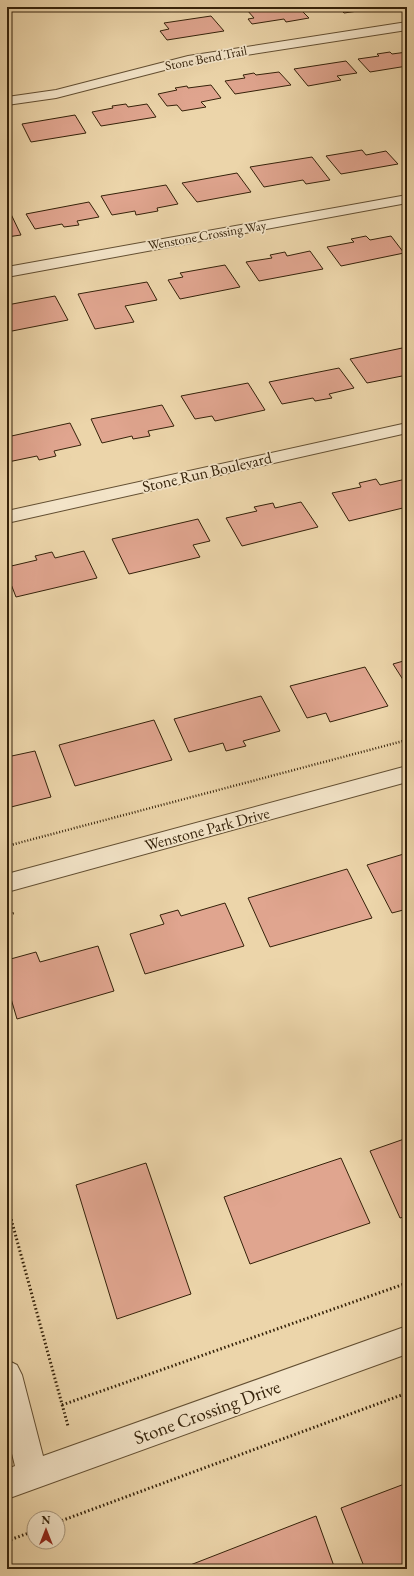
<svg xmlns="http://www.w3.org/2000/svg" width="414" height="1576" viewBox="0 0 414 1576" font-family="'EB Garamond',serif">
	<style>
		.building { fill: #e0a58f; stroke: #35220a }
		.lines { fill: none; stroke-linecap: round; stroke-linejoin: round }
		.minor-casing { stroke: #634f32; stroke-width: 2 }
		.path-far1 { stroke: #35220a; stroke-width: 2.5; stroke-dasharray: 1 2; stroke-linecap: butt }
		.path { stroke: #35220a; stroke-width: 3; stroke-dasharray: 1.5 2.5; stroke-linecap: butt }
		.minor { fill: #f3e4c8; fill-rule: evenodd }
		.labels { text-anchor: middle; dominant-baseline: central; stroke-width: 3.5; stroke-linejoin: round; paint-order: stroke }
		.far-street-label { font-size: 13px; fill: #35220a; stroke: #f3e4c8 }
		.street-label { font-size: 16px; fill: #35220a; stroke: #f3e4c8 }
		.near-street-label { font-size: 19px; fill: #35220a; stroke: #f3e4c8 }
	</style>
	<rect width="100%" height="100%" fill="#ecd5aa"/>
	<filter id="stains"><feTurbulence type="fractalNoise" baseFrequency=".005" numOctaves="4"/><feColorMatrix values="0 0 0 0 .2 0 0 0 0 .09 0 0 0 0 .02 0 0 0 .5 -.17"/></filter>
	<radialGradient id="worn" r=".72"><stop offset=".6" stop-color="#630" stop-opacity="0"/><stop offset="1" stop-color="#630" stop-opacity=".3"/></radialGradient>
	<path class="building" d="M 267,7 L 298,7 L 309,18 L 286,22 L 284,19 L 252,24 L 248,19 L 254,18 L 247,10 Z
		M 338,7 L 386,7 L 344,13 Z
		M 211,16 L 224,31 L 167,40 L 160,31 L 169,29 L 164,23 Z
		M 390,52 L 392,54 L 407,52 L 407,66 L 370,72 L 358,59 L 379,56 L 377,54 Z
		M 346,61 L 357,73 L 337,76 L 341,80 L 308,86 L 294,69 Z
		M 279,72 L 291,85 L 235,94 L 225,81 L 245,78 L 243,75 L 254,73 L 256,75 Z
		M 211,85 L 221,98 L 201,102 L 206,107 L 182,111 L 177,105 L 167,106 L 158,94 L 177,90 L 175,88 L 187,86 L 188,88 Z
		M 126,104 L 128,107 L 147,104 L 156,117 L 101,126 L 92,112 L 113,108 L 112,106 Z
		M 75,115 L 86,133 L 31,142 L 22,124 Z
		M 362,150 L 366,155 L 386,151 L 398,164 L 341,174 L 326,156 Z
		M 312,157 L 330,180 L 306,184 L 303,180 L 264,187 L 250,167 Z
		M 237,173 L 251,192 L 197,202 L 182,183 Z
		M 166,185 L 178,204 L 157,208 L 158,211 L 136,215 L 135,211 L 112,215 L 101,196 Z
		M 89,202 L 99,217 L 77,221 L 79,225 L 64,227 L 62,224 L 35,229 L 26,214 Z
		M 7,210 L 9,210 L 21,235 L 7,237 Z
		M 366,236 L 370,240 L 391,236 L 404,253 L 341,266 L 327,247 L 354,242 L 351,239 Z
		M 310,251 L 323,269 L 259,281 L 246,262 L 272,258 L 270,255 L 285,252 L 287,256 Z
		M 225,265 L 240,287 L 180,299 L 168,280 L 183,277 L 180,273 Z
		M 147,282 L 157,300 L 125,306 L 134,322 L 95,329 L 78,294 Z
		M 55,296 L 68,320 L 7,332 L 7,305 Z
		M 407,347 L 407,375 L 367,383 L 350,359 Z
		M 339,368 L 354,388 L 329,394 L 332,398 L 315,401 L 313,398 L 282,404 L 269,382 Z
		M 248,383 L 265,410 L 215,421 L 212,416 L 195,419 L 181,396 Z
		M 162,405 L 174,426 L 148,431 L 150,436 L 133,439 L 132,436 L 102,443 L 91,419 Z
		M 70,423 L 81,445 L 54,451 L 56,456 L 39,460 L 37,456 L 8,462 L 7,459 L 7,437 Z
		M 376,479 L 380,485 L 406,479 L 407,481 L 407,507 L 349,521 L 332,493 L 361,487 L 359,483 Z
		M 301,502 L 318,527 L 242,546 L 226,518 L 257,511 L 254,507 L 273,503 L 275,508 Z
		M 198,519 L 210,541 L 193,545 L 200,557 L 129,574 L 112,539 Z
		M 84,551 L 97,578 L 16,597 L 7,574 L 7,567 L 37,560 L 35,556 L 52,552 L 55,558 Z
		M 407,660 L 407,686 L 393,664 Z
		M 365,667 L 388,706 L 330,722 L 326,713 L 307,718 L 290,686 Z
		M 261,696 L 280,731 L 243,741 L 246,746 L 226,751 L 223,743 L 189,752 L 174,719 Z
		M 154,720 L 172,760 L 75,786 L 59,745 Z
		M 35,751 L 51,797 L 7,808 L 7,757 Z
		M 407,853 L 407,909 L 392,913 L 367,865 Z
		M 347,869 L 372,918 L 270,947 L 248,898 Z
		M 225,903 L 244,946 L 145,974 L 130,934 L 164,924 L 160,915 L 178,910 L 181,916 Z
		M 98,946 L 114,991 L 17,1019 L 7,985 L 7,960 L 36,952 L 40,962 Z
		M 407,1138 L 407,1216 L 400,1218 L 370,1151 Z
		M 341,1158 L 370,1223 L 250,1264 L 224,1197 Z
		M 146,1163 L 191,1294 L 117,1319 L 76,1185 Z
		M 407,1483 L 407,1569 L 365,1569 L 341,1508 Z
		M 316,1516 L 335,1569 L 180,1569 Z"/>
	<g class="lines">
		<g class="minor-casing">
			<path id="minor" d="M 407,22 L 407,30 L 188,64 L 56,98 L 7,105 L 7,97 L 56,90 L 188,56 Z
				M 407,195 L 407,203 L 7,277 L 7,267 Z
				M 407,423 L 407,433 L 7,523 L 7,511 Z
				M 407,766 L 407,782 L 7,892 L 7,874 Z
				M 407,1326 L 407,1354 L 7,1499 L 7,1469 L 15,1466 L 7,1433 L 7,1360 L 17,1365 L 22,1375 L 43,1456 Z"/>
		</g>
		<path class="path-far1" d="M 7,846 L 407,740
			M 7,915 L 14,913"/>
		<path class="path" d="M 7,1204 L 68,1426
			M 62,1405 L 407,1283
			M 58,1522 L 407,1393
			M 7,1541 L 34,1531"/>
		<use href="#minor" class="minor"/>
	</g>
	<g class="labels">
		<g class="far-street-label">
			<text transform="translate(206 58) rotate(-11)">Stone Bend Trail</text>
			<text transform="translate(207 235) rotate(-10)">Wenstone Crossing Way</text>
		</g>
		<g class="street-label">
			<text transform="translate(207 472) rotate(-13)">Stone Run Boulevard</text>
			<text transform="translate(207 829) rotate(-15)">Wenstone Park Drive</text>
		</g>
		<g class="near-street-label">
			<text transform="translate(207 1412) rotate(-20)">Stone Crossing Drive</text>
		</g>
	</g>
	<rect width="414" height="1576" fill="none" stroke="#ecd5aa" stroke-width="24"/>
	<rect x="8" y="8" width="398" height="1560" fill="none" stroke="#35220a" stroke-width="2"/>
	<rect x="12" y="12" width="390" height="1552" fill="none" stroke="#35220a"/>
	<g transform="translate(46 1530)"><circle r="19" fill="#f3e4c8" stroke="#a7967c"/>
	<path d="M0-3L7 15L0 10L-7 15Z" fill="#8f2418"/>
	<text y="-6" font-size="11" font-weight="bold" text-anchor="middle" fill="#35220a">N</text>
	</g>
	<rect width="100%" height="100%" filter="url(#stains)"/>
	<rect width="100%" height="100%" fill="url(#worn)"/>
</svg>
